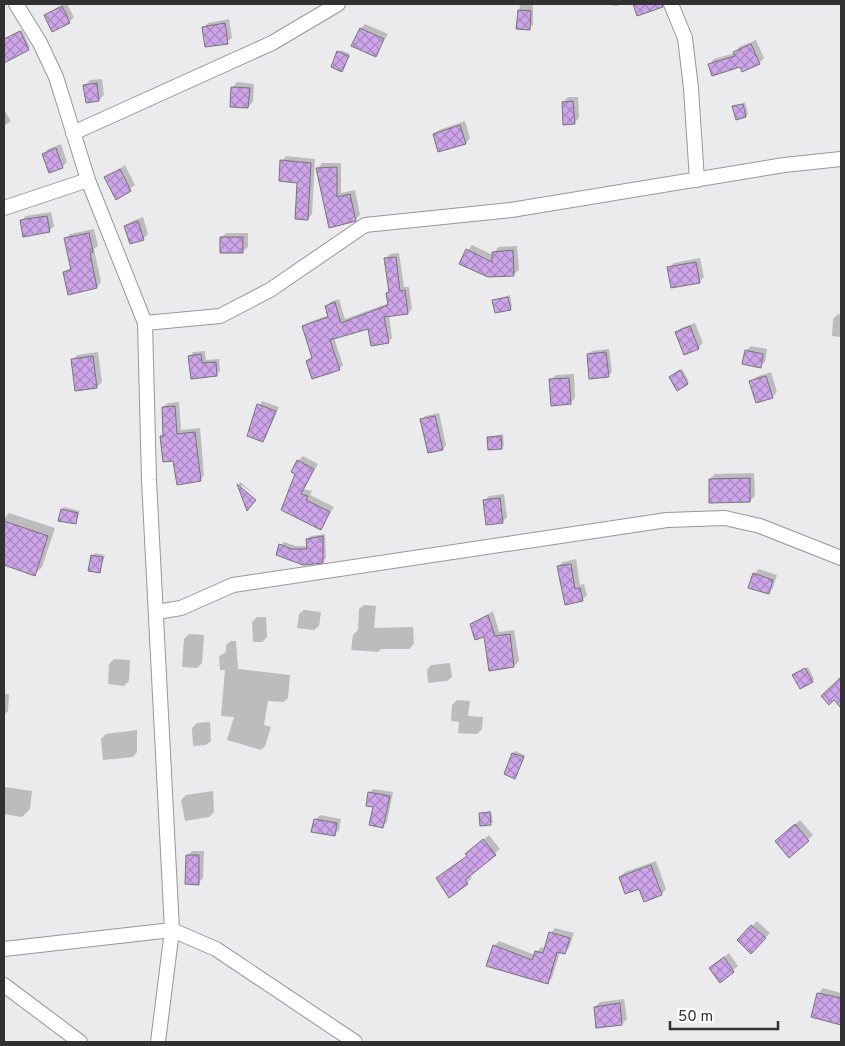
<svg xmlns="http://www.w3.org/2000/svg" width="845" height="1046" viewBox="0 0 845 1046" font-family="Overpass,sans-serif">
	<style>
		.shadow { fill: #0003 }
		.building { fill: url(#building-cross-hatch); stroke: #757576 }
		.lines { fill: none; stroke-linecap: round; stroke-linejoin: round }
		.minor-casing { stroke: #979799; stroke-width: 16 }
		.minor { stroke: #fff; stroke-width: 14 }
	</style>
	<defs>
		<pattern id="building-cross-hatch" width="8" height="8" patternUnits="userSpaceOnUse" patternTransform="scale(1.25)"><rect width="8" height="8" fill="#cea5ea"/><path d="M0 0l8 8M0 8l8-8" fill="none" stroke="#a887be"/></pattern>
	</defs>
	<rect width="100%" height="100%" fill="#ebebed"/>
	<path class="shadow" d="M 64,4 L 67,4 L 74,17 L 69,22 L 45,15 Z
		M 520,4 L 533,4 L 533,25 L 529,28 L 518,27 Z
		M 600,4 L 619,4 L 617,6 Z
		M 229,19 L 232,38 L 227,42 L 203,28 L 208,23 Z
		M 365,24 L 388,34 L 375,56 L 361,29 Z
		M 22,30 L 30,47 L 7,60 L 4,54 L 4,39 Z
		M 756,40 L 764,58 L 759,63 L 741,66 L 710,64 L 714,59 L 735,53 L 739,47 Z
		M 341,50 L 350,54 L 342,70 L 339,52 Z
		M 102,79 L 104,95 L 99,100 L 85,85 L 90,80 Z
		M 237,82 L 254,84 L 253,102 L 248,107 L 231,106 L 233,87 Z
		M 568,97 L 578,97 L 579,118 L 574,123 L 563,102 Z
		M 745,102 L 748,114 L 746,116 L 734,107 Z
		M 4,110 L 11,121 L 4,126 Z
		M 465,121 L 470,138 L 466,143 L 439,151 L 434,134 L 439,130 Z
		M 61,144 L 67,162 L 62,167 L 44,154 L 48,149 Z
		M 286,156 L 315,159 L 312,214 L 308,219 L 299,182 L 282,161 Z
		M 322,163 L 341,163 L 341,193 L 355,190 L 360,215 L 355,220 L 330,227 L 318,168 Z
		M 125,165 L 135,185 L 116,198 L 106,178 Z
		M 51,212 L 54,226 L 49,231 L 21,221 L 26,216 Z
		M 143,217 L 148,234 L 143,239 L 125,226 L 130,222 Z
		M 94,229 L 98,246 L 94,249 L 101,282 L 97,287 L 64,272 L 71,267 L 65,239 L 70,234 Z
		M 226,233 L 248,233 L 248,247 L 243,251 L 221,238 Z
		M 472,245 L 493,255 L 498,247 L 517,246 L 519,270 L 514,274 L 468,250 Z
		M 399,253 L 404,287 L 409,287 L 412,309 L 408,313 L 389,315 L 392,338 L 388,342 L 369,327 L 334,338 L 343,365 L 339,369 L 307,361 L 313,356 L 303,327 L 307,323 L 329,315 L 326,306 L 330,302 L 339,299 L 345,319 L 389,303 L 388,293 L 390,291 L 386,258 L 390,254 Z
		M 700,258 L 704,277 L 699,282 L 669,268 L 674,263 Z
		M 510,295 L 512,306 L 510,309 L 494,300 Z
		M 838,314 L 841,315 L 841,337 L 832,336 L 833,319 Z
		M 695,323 L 703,343 L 698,348 L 677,333 L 681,328 Z
		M 751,346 L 767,349 L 765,362 L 760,366 L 746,351 Z
		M 609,349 L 612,372 L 608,376 L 588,354 L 592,351 Z
		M 205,351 L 206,360 L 219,359 L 220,371 L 216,375 L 190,356 L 193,352 Z
		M 98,352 L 102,382 L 97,387 L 77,389 L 73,360 L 77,355 Z
		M 682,369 L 689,381 L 687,383 L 670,377 Z
		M 771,372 L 777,392 L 772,397 L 751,382 L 756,377 Z
		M 574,374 L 575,398 L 570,403 L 551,380 L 556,375 Z
		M 262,401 L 279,407 L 266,437 L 262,441 L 252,419 Z
		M 179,402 L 181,430 L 200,428 L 204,475 L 200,480 L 174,459 L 161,437 L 165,433 L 163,407 L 168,403 Z
		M 439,413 L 446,445 L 443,449 L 422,420 L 425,416 Z
		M 503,434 L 504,445 L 502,448 L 488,437 Z
		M 303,456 L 318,464 L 304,489 L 312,491 L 310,495 L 334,507 L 320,529 L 282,509 L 296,473 L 298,461 Z
		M 754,473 L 755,496 L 750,501 L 710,479 L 715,474 Z
		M 240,482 L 258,497 L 241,485 L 247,509 L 239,484 Z
		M 504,494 L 507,517 L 502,522 L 484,501 L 489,496 Z
		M 64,507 L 80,511 L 75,523 L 62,509 Z
		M 9,513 L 55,528 L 42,567 L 35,574 L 4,564 L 4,519 Z
		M 325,534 L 326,558 L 323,561 L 281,545 L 284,542 L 296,546 L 308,546 L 308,539 L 311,536 Z
		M 95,553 L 105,555 L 99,572 L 89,570 Z
		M 576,559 L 580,585 L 584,584 L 587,595 L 582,600 L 558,566 L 563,562 Z
		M 759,569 L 777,575 L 773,588 L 768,593 L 754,574 Z
		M 364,605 L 376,606 L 374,628 L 413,627 L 414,644 L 409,649 L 381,649 L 378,652 L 351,650 L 353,635 L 358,630 L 359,609 Z
		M 304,610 L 321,612 L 319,626 L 314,630 L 297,628 L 299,614 Z
		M 493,611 L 499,632 L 514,630 L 519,661 L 514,666 L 472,624 Z
		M 257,617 L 266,617 L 267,637 L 262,642 L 253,642 L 252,622 Z
		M 189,634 L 204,635 L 202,663 L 197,668 L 182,667 L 184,639 Z
		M 231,641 L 236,641 L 238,669 L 290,675 L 288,698 L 284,702 L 268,701 L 264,725 L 271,727 L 265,746 L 261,750 L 227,740 L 234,717 L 221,716 L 225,670 L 220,670 L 219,656 L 226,652 L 226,645 Z
		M 114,659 L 130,660 L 129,681 L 124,686 L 108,684 L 109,664 Z
		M 450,663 L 452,677 L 447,681 L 428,683 L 427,670 L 431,665 Z
		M 808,667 L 814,679 L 812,681 L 796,673 Z
		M 4,694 L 9,694 L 8,711 L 4,715 Z
		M 457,700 L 470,701 L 468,716 L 483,717 L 482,729 L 477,734 L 458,733 L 459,722 L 451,721 L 452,705 Z
		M 210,722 L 211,741 L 206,745 L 193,746 L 192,728 L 197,723 Z
		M 137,730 L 137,752 L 133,757 L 103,760 L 101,739 L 106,734 Z
		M 515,751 L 525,755 L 515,777 L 513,754 Z
		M 4,787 L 32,791 L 30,809 L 22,817 L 4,814 Z
		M 373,789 L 393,792 L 387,822 L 383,826 L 369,793 Z
		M 213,791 L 214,812 L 209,817 L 185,821 L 181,800 L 186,795 Z
		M 491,811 L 493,822 L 490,824 L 480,814 Z
		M 320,815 L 341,819 L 339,830 L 334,835 L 315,820 Z
		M 800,820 L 813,835 L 790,856 L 781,837 Z
		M 489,835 L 500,849 L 470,875 L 472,878 L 467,883 L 449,896 L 437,878 L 468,856 L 471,849 Z
		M 192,851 L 204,851 L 203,878 L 198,883 L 187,856 Z
		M 656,861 L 666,889 L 662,894 L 640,887 L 620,877 L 625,872 Z
		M 757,921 L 770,933 L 751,952 L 739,940 Z
		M 555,928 L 574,933 L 569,948 L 564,953 L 560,952 L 552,978 L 548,982 L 494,946 L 499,941 L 535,955 L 541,947 L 546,948 L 551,933 Z
		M 729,953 L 738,966 L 720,981 L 715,964 Z
		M 823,988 L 841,993 L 841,1023 L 813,1016 L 819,993 Z
		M 624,999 L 627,1019 L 622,1024 L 595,1007 L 600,1002 Z"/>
	<path class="building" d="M 633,4 L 662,4 L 663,7 L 637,16 Z
		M 62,6 L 70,23 L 52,32 L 44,15 Z
		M 518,10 L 531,11 L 530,30 L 516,29 Z
		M 225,23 L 228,44 L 205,47 L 202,27 Z
		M 360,28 L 384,39 L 376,57 L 351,46 Z
		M 20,31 L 29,50 L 4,63 L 4,39 Z
		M 751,44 L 760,64 L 742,72 L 740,67 L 712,76 L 708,64 L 735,56 L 733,52 Z
		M 337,51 L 349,56 L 342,72 L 331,67 Z
		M 97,83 L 99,101 L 86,103 L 83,85 Z
		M 231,87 L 250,88 L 248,108 L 230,107 Z
		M 573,101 L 575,124 L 563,125 L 562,102 Z
		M 743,104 L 746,117 L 736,120 L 732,106 Z
		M 460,125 L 466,144 L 438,152 L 433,134 Z
		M 56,148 L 63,168 L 49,173 L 42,154 Z
		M 280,160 L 311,163 L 308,220 L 295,219 L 297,183 L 279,181 Z
		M 337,167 L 337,197 L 350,194 L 356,221 L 329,228 L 316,168 Z
		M 120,169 L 131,191 L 116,200 L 104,177 Z
		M 47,216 L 50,232 L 23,237 L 20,220 Z
		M 138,221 L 144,240 L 130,244 L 124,226 Z
		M 89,233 L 93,252 L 90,253 L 97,288 L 68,295 L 63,272 L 71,270 L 64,238 Z
		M 220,237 L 243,237 L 243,253 L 220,253 Z
		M 466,249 L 492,262 L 492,252 L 513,250 L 514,276 L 488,277 L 459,264 Z
		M 396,257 L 400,291 L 405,290 L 408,314 L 384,317 L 389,343 L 371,346 L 368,329 L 330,340 L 340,370 L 312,379 L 306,361 L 312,358 L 302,326 L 328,317 L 325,306 L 335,302 L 341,323 L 388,305 L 386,293 L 389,292 L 384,258 Z
		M 696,262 L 700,283 L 671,288 L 667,267 Z
		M 508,297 L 511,310 L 495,313 L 492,300 Z
		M 690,326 L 699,349 L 684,355 L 675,332 Z
		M 745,350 L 763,354 L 761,368 L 742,364 Z
		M 606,352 L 609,377 L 589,379 L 587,354 Z
		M 201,354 L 202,363 L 216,362 L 217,376 L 191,379 L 188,356 Z
		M 93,356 L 97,388 L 75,391 L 71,359 Z
		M 680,370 L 688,384 L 677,391 L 669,377 Z
		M 766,376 L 773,398 L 756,403 L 749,381 Z
		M 569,378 L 571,404 L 551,406 L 549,379 Z
		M 257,404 L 276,411 L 263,442 L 247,436 Z
		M 175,406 L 177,434 L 195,432 L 201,481 L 177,485 L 173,461 L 163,462 L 160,436 L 163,436 L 162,407 Z
		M 435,416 L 443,450 L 428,453 L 420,419 Z
		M 501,436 L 502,449 L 488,450 L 487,437 Z
		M 297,460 L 314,469 L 301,494 L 308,496 L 306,500 L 330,512 L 321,530 L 281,510 L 295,474 L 291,472 Z
		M 750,478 L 750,502 L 709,503 L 709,479 Z
		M 237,484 L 256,500 L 247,511 Z
		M 500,498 L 503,523 L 486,525 L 483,500 Z
		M 61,509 L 78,513 L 76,524 L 58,521 Z
		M 4,521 L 48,536 L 35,576 L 4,565 Z
		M 323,536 L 323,563 L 303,565 L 276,555 L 279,544 L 292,549 L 307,549 L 306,539 Z
		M 91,555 L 103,557 L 100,573 L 88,571 Z
		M 571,564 L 575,589 L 580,588 L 583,601 L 565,605 L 557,566 Z
		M 753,573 L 773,580 L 769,594 L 748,588 Z
		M 488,615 L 495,636 L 510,634 L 514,667 L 489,671 L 484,637 L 475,640 L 470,624 Z
		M 805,668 L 813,682 L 800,689 L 792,675 Z
		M 841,677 L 841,708 L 834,700 L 829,705 L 821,696 Z
		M 512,753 L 524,757 L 515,779 L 504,774 Z
		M 368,792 L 390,796 L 383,828 L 369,825 L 373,807 L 366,806 Z
		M 490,812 L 491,825 L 480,826 L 479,813 Z
		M 314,819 L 337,823 L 335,836 L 311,832 Z
		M 795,824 L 809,841 L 789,858 L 775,841 Z
		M 483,839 L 496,855 L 465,880 L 468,884 L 449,898 L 436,878 L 467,856 L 465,854 Z
		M 186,855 L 199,855 L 199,885 L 185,884 Z
		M 651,865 L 662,895 L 644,902 L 639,889 L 625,894 L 619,877 Z
		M 751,925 L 766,938 L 751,954 L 737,940 Z
		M 549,932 L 570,938 L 565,954 L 557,952 L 548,984 L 486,966 L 493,945 L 532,960 L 535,951 L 543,953 Z
		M 724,957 L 734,972 L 720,983 L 709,968 Z
		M 817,993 L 841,998 L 841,1025 L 811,1017 Z
		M 620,1003 L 622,1025 L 596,1028 L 594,1007 Z"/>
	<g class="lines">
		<g class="minor-casing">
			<path id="minor" d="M 16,4 L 40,43 L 56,77 L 88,180 L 145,323 L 149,480 L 172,930 L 158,1042
				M 671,4 L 685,38 L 691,88 L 697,180
				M 73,133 L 272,43 L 338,4
				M 4,208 L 88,180
				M 145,323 L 220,316 L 270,290 L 365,225 L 511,210 L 784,165 L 841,159
				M 157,612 L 181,608 L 233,585 L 667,520 L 725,518 L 760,526 L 841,558
				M 4,949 L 172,930 L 216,949 L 355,1042
				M 4,985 L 80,1042"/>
		</g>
		<use href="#minor" class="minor"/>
	</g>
	<rect width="845" height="1046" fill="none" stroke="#313131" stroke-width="10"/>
	<path d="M670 1021v8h108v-8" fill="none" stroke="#313131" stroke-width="2.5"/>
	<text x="678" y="1021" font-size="15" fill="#313131" stroke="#ffffff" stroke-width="4" paint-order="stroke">50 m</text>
</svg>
